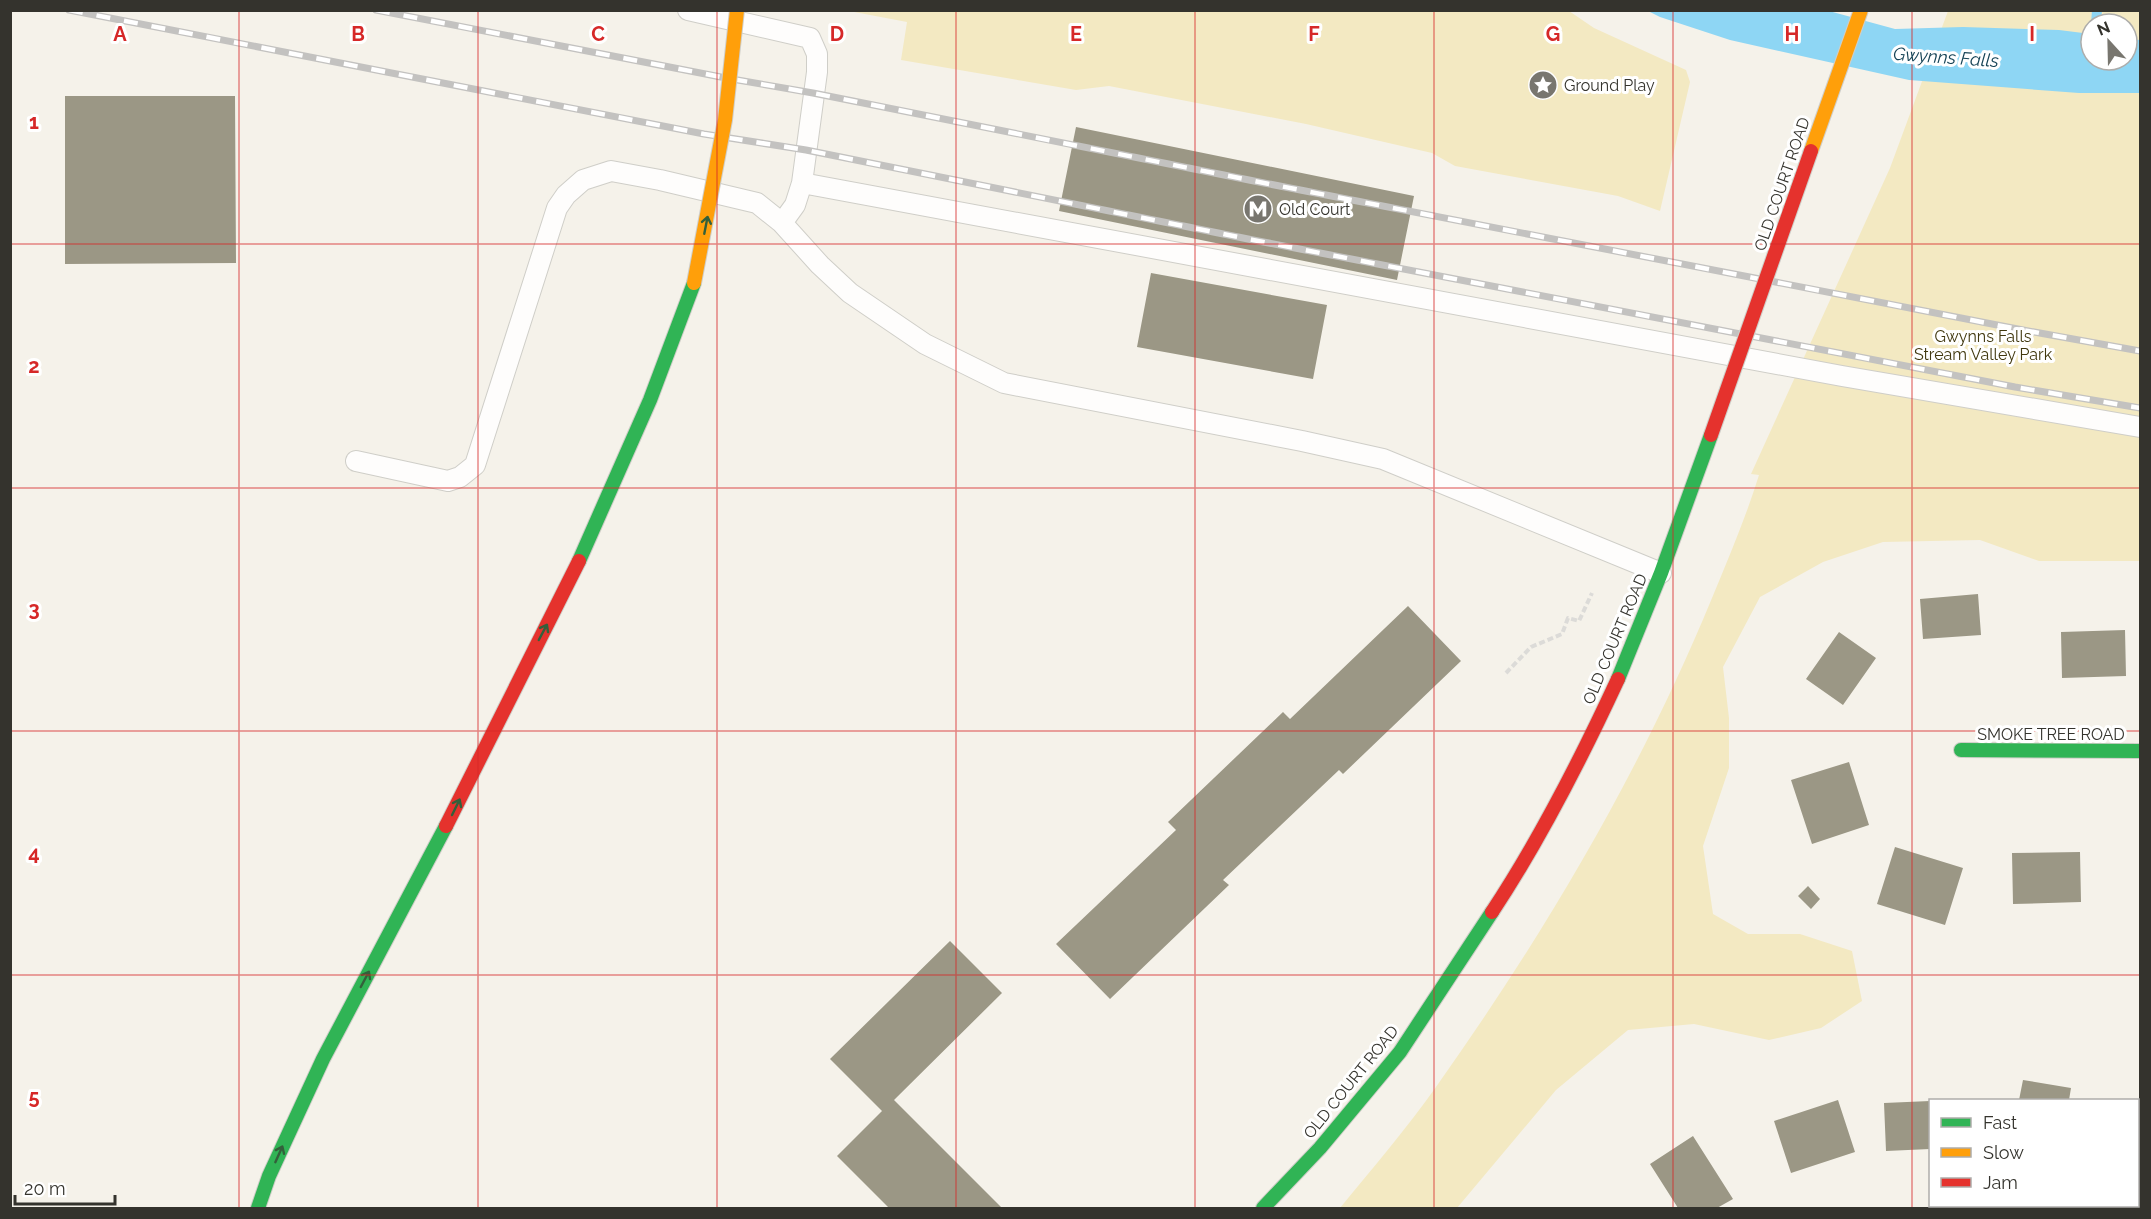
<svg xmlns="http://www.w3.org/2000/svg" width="2151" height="1219" viewBox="0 0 2151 1219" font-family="Raleway,sans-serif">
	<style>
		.green { fill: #f3e9c2; fill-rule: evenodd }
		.water { fill: #8ed6f4 }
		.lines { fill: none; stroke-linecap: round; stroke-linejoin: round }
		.stream { stroke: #8ed6f4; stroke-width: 10 }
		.building { fill: #9b9785 }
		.lane-casing { stroke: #cfcec8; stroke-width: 22 }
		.fast-casing { stroke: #cfcec8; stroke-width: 16 }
		.jam-casing { stroke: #cfcec8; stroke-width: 16 }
		.path { stroke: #dcdbd8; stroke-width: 4; stroke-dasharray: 6 3; stroke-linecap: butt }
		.lane { stroke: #fefdfc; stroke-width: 20 }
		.fast { stroke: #30b455; stroke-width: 14 }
		.jam { stroke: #e5322d; stroke-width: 14 }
		.rail-casing { stroke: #c3c2c0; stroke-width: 7 }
		.rail { stroke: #fff; stroke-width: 4.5; stroke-dasharray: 14; stroke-linecap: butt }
		.slow-bridge-casing { stroke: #cfcec8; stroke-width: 16; stroke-linecap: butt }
		.jam-bridge-casing { stroke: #cfcec8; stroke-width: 16; stroke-linecap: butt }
		.slow-bridge { stroke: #ff9f0a; stroke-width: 14 }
		.jam-bridge { stroke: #e5322d; stroke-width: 14 }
		.oneway { stroke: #33603b }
		.grid { fill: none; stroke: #d62828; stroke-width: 1.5; stroke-opacity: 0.55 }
		.labels { text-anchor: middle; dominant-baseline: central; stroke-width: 6; stroke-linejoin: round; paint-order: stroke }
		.poi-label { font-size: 16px; fill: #34332d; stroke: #fff; text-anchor: start }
		.street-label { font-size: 16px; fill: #34332d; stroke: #fff }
		.park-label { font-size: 16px; fill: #41380f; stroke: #fff }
		.water-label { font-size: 18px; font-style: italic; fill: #174457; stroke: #fff }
		.grid-label { font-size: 20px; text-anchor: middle; font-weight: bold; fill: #d62828; stroke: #fff; stroke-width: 6; stroke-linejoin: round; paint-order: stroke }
	</style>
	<rect width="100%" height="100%" fill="#f5f2ea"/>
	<path class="green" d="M 849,11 L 1569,11 L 1594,28 L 1686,70 L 1690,82 L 1660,211 L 1618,196 L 1455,166 L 1432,153 L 1306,124 L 1109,86 L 1076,90 L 901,60 L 907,22 Z
		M 1948,11 L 2140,11 L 2140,561 L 2039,561 L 1980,540 L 1883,542 L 1823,562 L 1760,597 L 1723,667 L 1729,718 L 1729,768 L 1703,846 L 1713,914 L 1748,934 L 1800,934 L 1852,951 L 1862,1001 L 1821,1028 L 1769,1040 L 1694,1024 L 1628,1030 L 1556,1090 L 1457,1208 L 1340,1208 C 1372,1169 1406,1129 1436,1087 C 1545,933 1640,773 1712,598 C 1729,557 1746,517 1759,475 L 1751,474 L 1890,168 ZM 2091,24 L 2127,24 L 2127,60 L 2091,60 Z"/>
	<path class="water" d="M 1648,11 L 1829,11 L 1895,29 L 1963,27 L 2059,30 L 2091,34 L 2091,60 L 2127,60 L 2127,39 L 2140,40 L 2140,93 L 2079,93 L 1909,80 L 1730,40 L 1660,17 Z"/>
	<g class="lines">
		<path class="stream" d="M 2096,24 L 2097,10"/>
	</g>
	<path class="building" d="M 65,96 L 235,96 L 236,263 L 65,264 Z
		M 1076,127 L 1414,196 L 1397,280 L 1059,211 Z
		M 1151,273 L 1327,305 L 1313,379 L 1137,347 Z
		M 1978,594 L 1981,635 L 1923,639 L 1920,599 Z
		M 1408,606 L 1461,661 L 1343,774 L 1339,770 L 1223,880 L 1229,885 L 1110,999 L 1056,944 L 1176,830 L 1168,822 L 1283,712 L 1290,719 Z
		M 2125,630 L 2126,676 L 2062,678 L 2061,632 Z
		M 1839,632 L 1876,658 L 1843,705 L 1806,679 Z
		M 1849,762 L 1869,825 L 1812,844 L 1791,780 Z
		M 1895,847 L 1963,868 L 1945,925 L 1877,904 Z
		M 2080,852 L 2081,902 L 2013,904 L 2012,853 Z
		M 1808,886 L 1820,899 L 1811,909 L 1798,896 Z
		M 950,941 L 1002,993 L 894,1100 L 1002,1208 L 889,1208 L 837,1156 L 882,1111 L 830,1059 Z
		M 2023,1080 L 2071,1088 L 2069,1100 L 2019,1100 Z
		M 1838,1100 L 1855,1152 L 1791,1173 L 1774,1121 Z
		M 1930,1101 L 1930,1149 L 1886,1151 L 1884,1103 Z
		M 2138,1135 L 2140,1136 L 2140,1189 L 2138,1188 Z
		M 1693,1136 L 1733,1199 L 1717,1208 L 1678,1208 L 1650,1164 Z"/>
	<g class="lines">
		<g class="lane-casing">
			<path id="lane" d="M 688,10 L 810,38 L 817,54 L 817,72 L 802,183 L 795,205 L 782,223
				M 802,183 L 1842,376 L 2140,427
				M 356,461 L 448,481 L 460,477 L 475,465 L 557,208 L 566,195 L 583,180 L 611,171 L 660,180 L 757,203 L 782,223 L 820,265 L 850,293 L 925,344 L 1004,383 L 1302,441 L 1383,459 L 1661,573"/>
		</g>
		<g class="fast-casing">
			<path id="fast" d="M 579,561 L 650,400 L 694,283
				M 1618,679 L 1661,573 L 1711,435
				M 1961,750 L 2140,751
				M 258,1208 L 269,1176 L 323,1059 L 446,826
				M 1263,1208 L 1320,1148 L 1400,1052 L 1492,912"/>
		</g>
		<g class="jam-casing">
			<path id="jam" d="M 446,826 L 579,561
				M 1492,912 C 1541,838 1581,759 1618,679"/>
		</g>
		<path class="path" d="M 1506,673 L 1531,647 L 1562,634 L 1568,618 L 1579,621 L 1592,593"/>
		<use href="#lane" class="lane"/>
		<use href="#fast" class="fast"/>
		<use href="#jam" class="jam"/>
		<g class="rail-casing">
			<path id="rail" d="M 69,10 L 704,134 L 806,150 L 1253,240 L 2015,387 L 2140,408
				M 376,10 L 726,78 L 813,93 L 1264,183 L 2023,330 L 2140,351"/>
		</g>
		<use href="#rail" class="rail"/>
		<g class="slow-bridge-casing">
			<path id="slow-bridge" d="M 1811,151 L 1861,10
				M 694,283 L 725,120 L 737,10"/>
		</g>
		<g class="jam-bridge-casing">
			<path id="jam-bridge" d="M 1711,435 L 1811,151"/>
		</g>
		<use href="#slow-bridge" class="slow-bridge"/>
		<use href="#jam-bridge" class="jam-bridge"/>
	</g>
	<defs><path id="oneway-shaft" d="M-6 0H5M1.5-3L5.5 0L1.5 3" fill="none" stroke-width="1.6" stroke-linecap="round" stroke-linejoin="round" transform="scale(1.5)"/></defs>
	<g class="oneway">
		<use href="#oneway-shaft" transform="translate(706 225) rotate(-79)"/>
		<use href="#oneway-shaft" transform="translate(543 632) rotate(-62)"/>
		<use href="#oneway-shaft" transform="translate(456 807) rotate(-64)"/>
		<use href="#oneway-shaft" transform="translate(365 979) rotate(-62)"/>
		<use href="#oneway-shaft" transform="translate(279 1154) rotate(-66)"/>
	</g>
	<path class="grid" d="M 239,10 L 239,1208M 478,10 L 478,1208M 717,10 L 717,1208M 956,10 L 956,1208M 1195,10 L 1195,1208M 1434,10 L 1434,1208M 1673,10 L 1673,1208M 1912,10 L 1912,1208M 10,244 L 2140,244M 10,488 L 2140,488M 10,731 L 2140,731M 10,975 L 2140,975"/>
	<defs>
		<g id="sight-disc" transform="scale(1.5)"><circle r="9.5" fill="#78766f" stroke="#fff"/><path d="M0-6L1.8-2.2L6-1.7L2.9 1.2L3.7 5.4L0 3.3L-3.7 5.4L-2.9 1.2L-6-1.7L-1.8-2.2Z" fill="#fff"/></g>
		<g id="metro-disc" transform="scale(1.5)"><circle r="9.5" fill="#78766f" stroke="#fff"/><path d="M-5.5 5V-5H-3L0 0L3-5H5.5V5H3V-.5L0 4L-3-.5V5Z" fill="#fff"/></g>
	</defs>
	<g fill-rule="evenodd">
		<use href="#sight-disc" x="1543" y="85"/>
		<use href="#metro-disc" x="1258" y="209"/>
	</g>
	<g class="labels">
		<g class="poi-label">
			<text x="1564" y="85">Ground Play</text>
			<text x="1279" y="209">Old Court</text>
		</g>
		<g class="street-label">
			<text transform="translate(1782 184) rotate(-71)">OLD COURT ROAD</text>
			<text transform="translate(1615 639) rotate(-67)">OLD COURT ROAD</text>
			<text x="2051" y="734">SMOKE TREE ROAD</text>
			<text transform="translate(1351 1082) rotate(-51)">OLD COURT ROAD</text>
		</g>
		<g class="park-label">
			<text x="1983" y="336">Gwynns Falls<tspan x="1983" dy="18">Stream Valley Park</tspan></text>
		</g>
		<g class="water-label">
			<text transform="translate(1946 57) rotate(4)">Gwynns Falls</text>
		</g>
	</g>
	<g class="grid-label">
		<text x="120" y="41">A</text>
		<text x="358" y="41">B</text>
		<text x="598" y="41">C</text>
		<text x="837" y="41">D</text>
		<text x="1076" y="41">E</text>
		<text x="1314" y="41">F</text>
		<text x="1553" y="41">G</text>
		<text x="1792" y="41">H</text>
		<text x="2032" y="41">I</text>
		<text x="34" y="129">1</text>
		<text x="34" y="373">2</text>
		<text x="34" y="616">3</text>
		<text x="34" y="860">4</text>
		<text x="34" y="1104">5</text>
	</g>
	<rect width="2151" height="1219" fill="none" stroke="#34332d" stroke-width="24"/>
	<rect x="1929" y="1099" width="210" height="108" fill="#ffffff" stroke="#aeadab" stroke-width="1.5"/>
	<rect x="1941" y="1118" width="30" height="9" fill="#30b455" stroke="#aeadab" stroke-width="1.5"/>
	<text x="1983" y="1129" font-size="18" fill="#34332d">Fast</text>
	<rect x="1941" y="1148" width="30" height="9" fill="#ff9f0a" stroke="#aeadab" stroke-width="1.5"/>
	<text x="1983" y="1159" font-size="18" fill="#34332d">Slow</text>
	<rect x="1941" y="1178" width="30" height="9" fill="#e5322d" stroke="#aeadab" stroke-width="1.5"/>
	<text x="1983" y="1189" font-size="18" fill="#34332d">Jam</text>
	<g transform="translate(2109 42) rotate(338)"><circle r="28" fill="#ffffff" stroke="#aeadab" stroke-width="1.5"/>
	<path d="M0-4.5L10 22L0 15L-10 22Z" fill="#78766f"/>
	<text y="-9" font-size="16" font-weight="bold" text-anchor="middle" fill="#34332d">N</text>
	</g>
	<path d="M15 1195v9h100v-9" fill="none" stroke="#34332d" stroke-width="3"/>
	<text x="24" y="1195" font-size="18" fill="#34332d" stroke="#ffffff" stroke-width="4.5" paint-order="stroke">20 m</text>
</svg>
